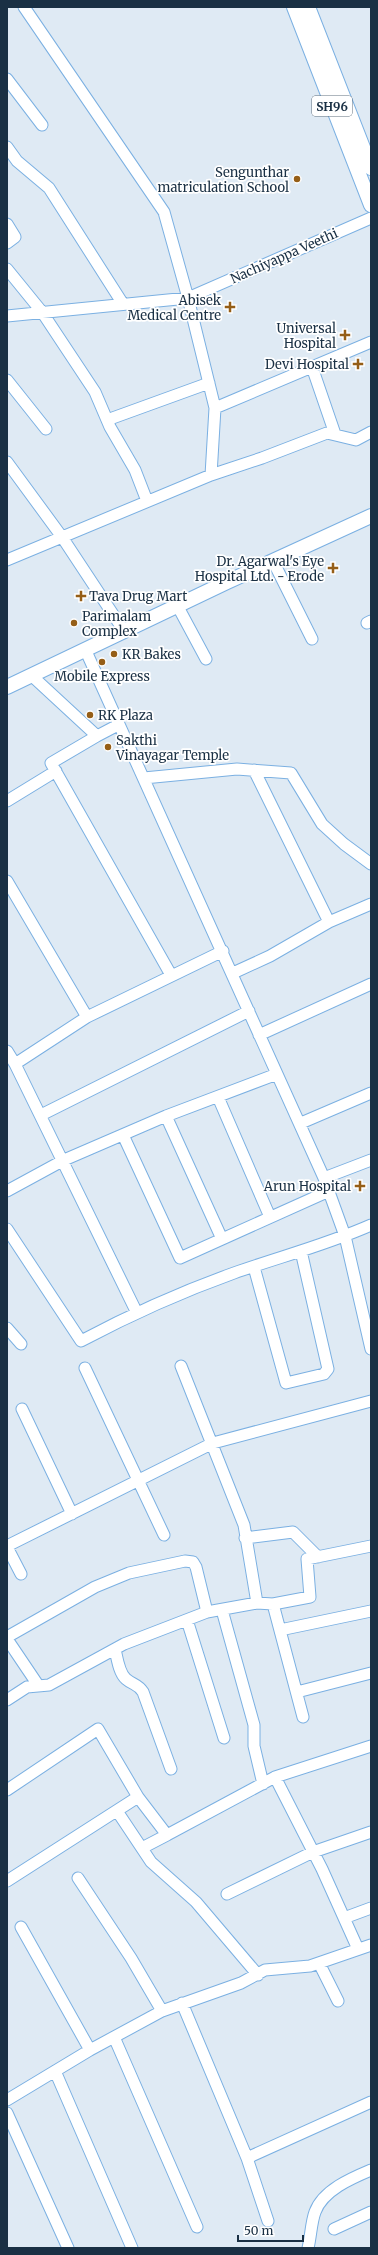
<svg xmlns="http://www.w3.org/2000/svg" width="378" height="2255" viewBox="0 0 378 2255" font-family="Merriweather,serif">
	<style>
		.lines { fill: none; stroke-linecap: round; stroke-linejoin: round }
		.minor-casing { stroke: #7bb0e2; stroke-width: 13 }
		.major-casing { stroke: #7bb0e2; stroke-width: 16 }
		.minor { stroke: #fff; stroke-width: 11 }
		.major { stroke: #fff; stroke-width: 14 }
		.poi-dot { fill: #955e17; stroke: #fff; stroke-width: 1.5 }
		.labels { text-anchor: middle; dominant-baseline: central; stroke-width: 3.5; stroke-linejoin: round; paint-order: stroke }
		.shield { fill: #fff; stroke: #5f6e7c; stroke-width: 1 }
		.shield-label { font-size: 12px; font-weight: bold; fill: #1a3044 }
		.poi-label { font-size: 13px; fill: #1a3044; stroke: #fff; text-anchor: end }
		.street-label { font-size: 13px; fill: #1a3044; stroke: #fff }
	</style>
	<rect width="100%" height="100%" fill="#dfeaf4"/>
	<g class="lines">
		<g class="minor-casing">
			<path id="minor" d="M 7,79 L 42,125
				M 7,147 L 17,161 L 49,188 L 123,304
				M 7,224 L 15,237 L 7,243
				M 7,269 L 42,312 L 95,392 L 110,427 L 135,470 L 147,501
				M 7,316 L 188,298 L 371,218
				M 312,367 L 335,434
				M 7,380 L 46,429
				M 215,408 L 371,342
				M 107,420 L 209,383
				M 7,462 L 62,537 L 124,631
				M 211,475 L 262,458 L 327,433 L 356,440 L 371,432
				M 7,560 L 211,475 L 215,408 L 188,298 L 164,212 L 24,7
				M 273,561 L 312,639
				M 177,605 L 206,659
				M 367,623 L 371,621
				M 85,649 L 324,1178 L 345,1236 L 371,1349
				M 31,675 L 97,736 L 51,763 L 171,975
				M 97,736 L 118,725
				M 254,770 L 329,922
				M 144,778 L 237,769 L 291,773 L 322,824 L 344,844 L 371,864
				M 7,801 L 56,771
				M 7,881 L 87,1017 L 223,951
				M 233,973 L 270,956 L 329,922 L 371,904
				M 259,1035 L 371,984
				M 7,1051 L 15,1064 L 87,1017
				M 15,1064 L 136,1311
				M 218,1097 L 270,1217
				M 41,1115 L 249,1011
				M 166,1116 L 222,1239
				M 301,1123 L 371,1093
				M 123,1135 L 180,1258 L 329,1191
				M 324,1178 L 371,1160
				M 7,1191 L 64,1160 L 166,1116 L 277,1074
				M 7,1229 L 81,1341 C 130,1315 181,1292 234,1273 C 279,1257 326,1245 371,1225
				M 254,1267 L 286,1383 L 324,1374 L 328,1369 L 301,1251
				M 7,1328 L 21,1344
				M 181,1366 L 244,1525 L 257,1603
				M 85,1368 L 164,1535
				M 22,1409 L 72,1514
				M 245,1538 L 293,1532 L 318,1557
				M 7,1546 L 213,1443 L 371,1401
				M 7,1547 L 21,1574
				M 273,1604 L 303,1717
				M 222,1610 L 254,1725 L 254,1746 L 263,1784
				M 187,1620 L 224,1738
				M 280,1630 L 371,1611
				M 7,1637 L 95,1587 L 129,1573 L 185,1561 L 193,1562 L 196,1567 L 207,1612
				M 7,1639 L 38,1685
				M 115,1649 C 117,1658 119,1673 126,1679 C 133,1685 138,1684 143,1692 L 171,1769
				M 297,1692 L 371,1673
				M 7,1700 L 27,1687 L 49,1685 L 124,1644 L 207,1612 L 257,1603 L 273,1604 L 310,1597 L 307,1559 L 371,1546
				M 275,1777 L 322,1869 L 358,1949
				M 7,1790 L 98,1729 L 138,1797
				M 117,1811 L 151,1862 L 196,1902 L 258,1975
				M 142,1848 L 167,1835
				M 78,1878 L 131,1958 L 162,2011
				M 7,1881 L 138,1797 L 167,1835 L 275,1777 L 371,1746
				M 227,1894 L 313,1852 L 371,1832
				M 344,1918 L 371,1908
				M 21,1927 L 90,2050
				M 319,1963 L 338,2001
				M 182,2003 L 247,2158 L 371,2102
				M 114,2037 L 197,2227
				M 55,2071 L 132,2248
				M 7,2100 L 90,2050 L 162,2011 L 241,1983 L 265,1970 L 310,1966 L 371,1945
				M 7,2113 L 68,2248
				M 247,2158 L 268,2221
				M 334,2229 L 371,2212
				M 308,2248 C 311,2236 311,2223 315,2212 C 323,2190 352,2178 371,2170"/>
		</g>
		<g class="major-casing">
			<path id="major" d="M 294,7 L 371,205
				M 308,7 L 371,168
				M 7,687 L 227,582 L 371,516"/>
		</g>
		<use href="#minor" class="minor"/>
		<use href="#major" class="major"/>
	</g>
	<g class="poi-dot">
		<circle cx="297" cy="179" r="4"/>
		<path d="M228 301h4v4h4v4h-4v4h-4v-4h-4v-4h4z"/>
		<path d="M343 329h4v4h4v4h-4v4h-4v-4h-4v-4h4z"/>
		<path d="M356 358h4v4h4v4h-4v4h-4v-4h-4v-4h4z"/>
		<path d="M331 562h4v4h4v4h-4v4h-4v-4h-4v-4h4z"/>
		<path d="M79 590h4v4h4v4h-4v4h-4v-4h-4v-4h4z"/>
		<circle cx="74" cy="623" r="4"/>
		<circle cx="114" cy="654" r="4"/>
		<circle cx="102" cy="662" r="4"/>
		<circle cx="90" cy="715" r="4"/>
		<circle cx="108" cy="747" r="4"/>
		<path d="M358 1180h4v4h4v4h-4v4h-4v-4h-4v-4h4z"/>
	</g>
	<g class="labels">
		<rect class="shield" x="312" y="96" width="40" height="20" rx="3"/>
		<g class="shield-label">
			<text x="332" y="106">SH96</text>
		</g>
		<g class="poi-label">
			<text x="289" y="172">Sengunthar<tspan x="289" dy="15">matriculation School</tspan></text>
			<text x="221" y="300">Abisek<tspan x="221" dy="15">Medical Centre</tspan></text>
			<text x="336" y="328">Universal<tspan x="336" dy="15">Hospital</tspan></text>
			<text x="349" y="364">Devi Hospital</text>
			<text x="324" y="561">Dr. Agarwal's Eye<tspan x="324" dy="15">Hospital Ltd. - Erode</tspan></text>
			<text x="89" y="596" text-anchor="start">Tava Drug Mart</text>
			<text x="82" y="616" text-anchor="start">Parimalam<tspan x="82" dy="15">Complex</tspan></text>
			<text x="122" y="654" text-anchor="start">KR Bakes</text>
			<text x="102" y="676" text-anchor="middle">Mobile Express</text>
			<text x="98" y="715" text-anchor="start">RK Plaza</text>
			<text x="116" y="740" text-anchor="start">Sakthi<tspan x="116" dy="15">Vinayagar Temple</tspan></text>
			<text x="351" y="1186">Arun Hospital</text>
		</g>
		<g class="street-label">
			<text transform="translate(284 256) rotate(-24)">Nachiyappa Veethi</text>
		</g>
	</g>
	<rect width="378" height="2255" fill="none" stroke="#1a3044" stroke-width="16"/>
	<path d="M238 2235v6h65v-6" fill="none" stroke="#1a3044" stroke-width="2"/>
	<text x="244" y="2235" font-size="12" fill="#1a3044" stroke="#ffffff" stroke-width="3" paint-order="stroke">50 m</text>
</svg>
